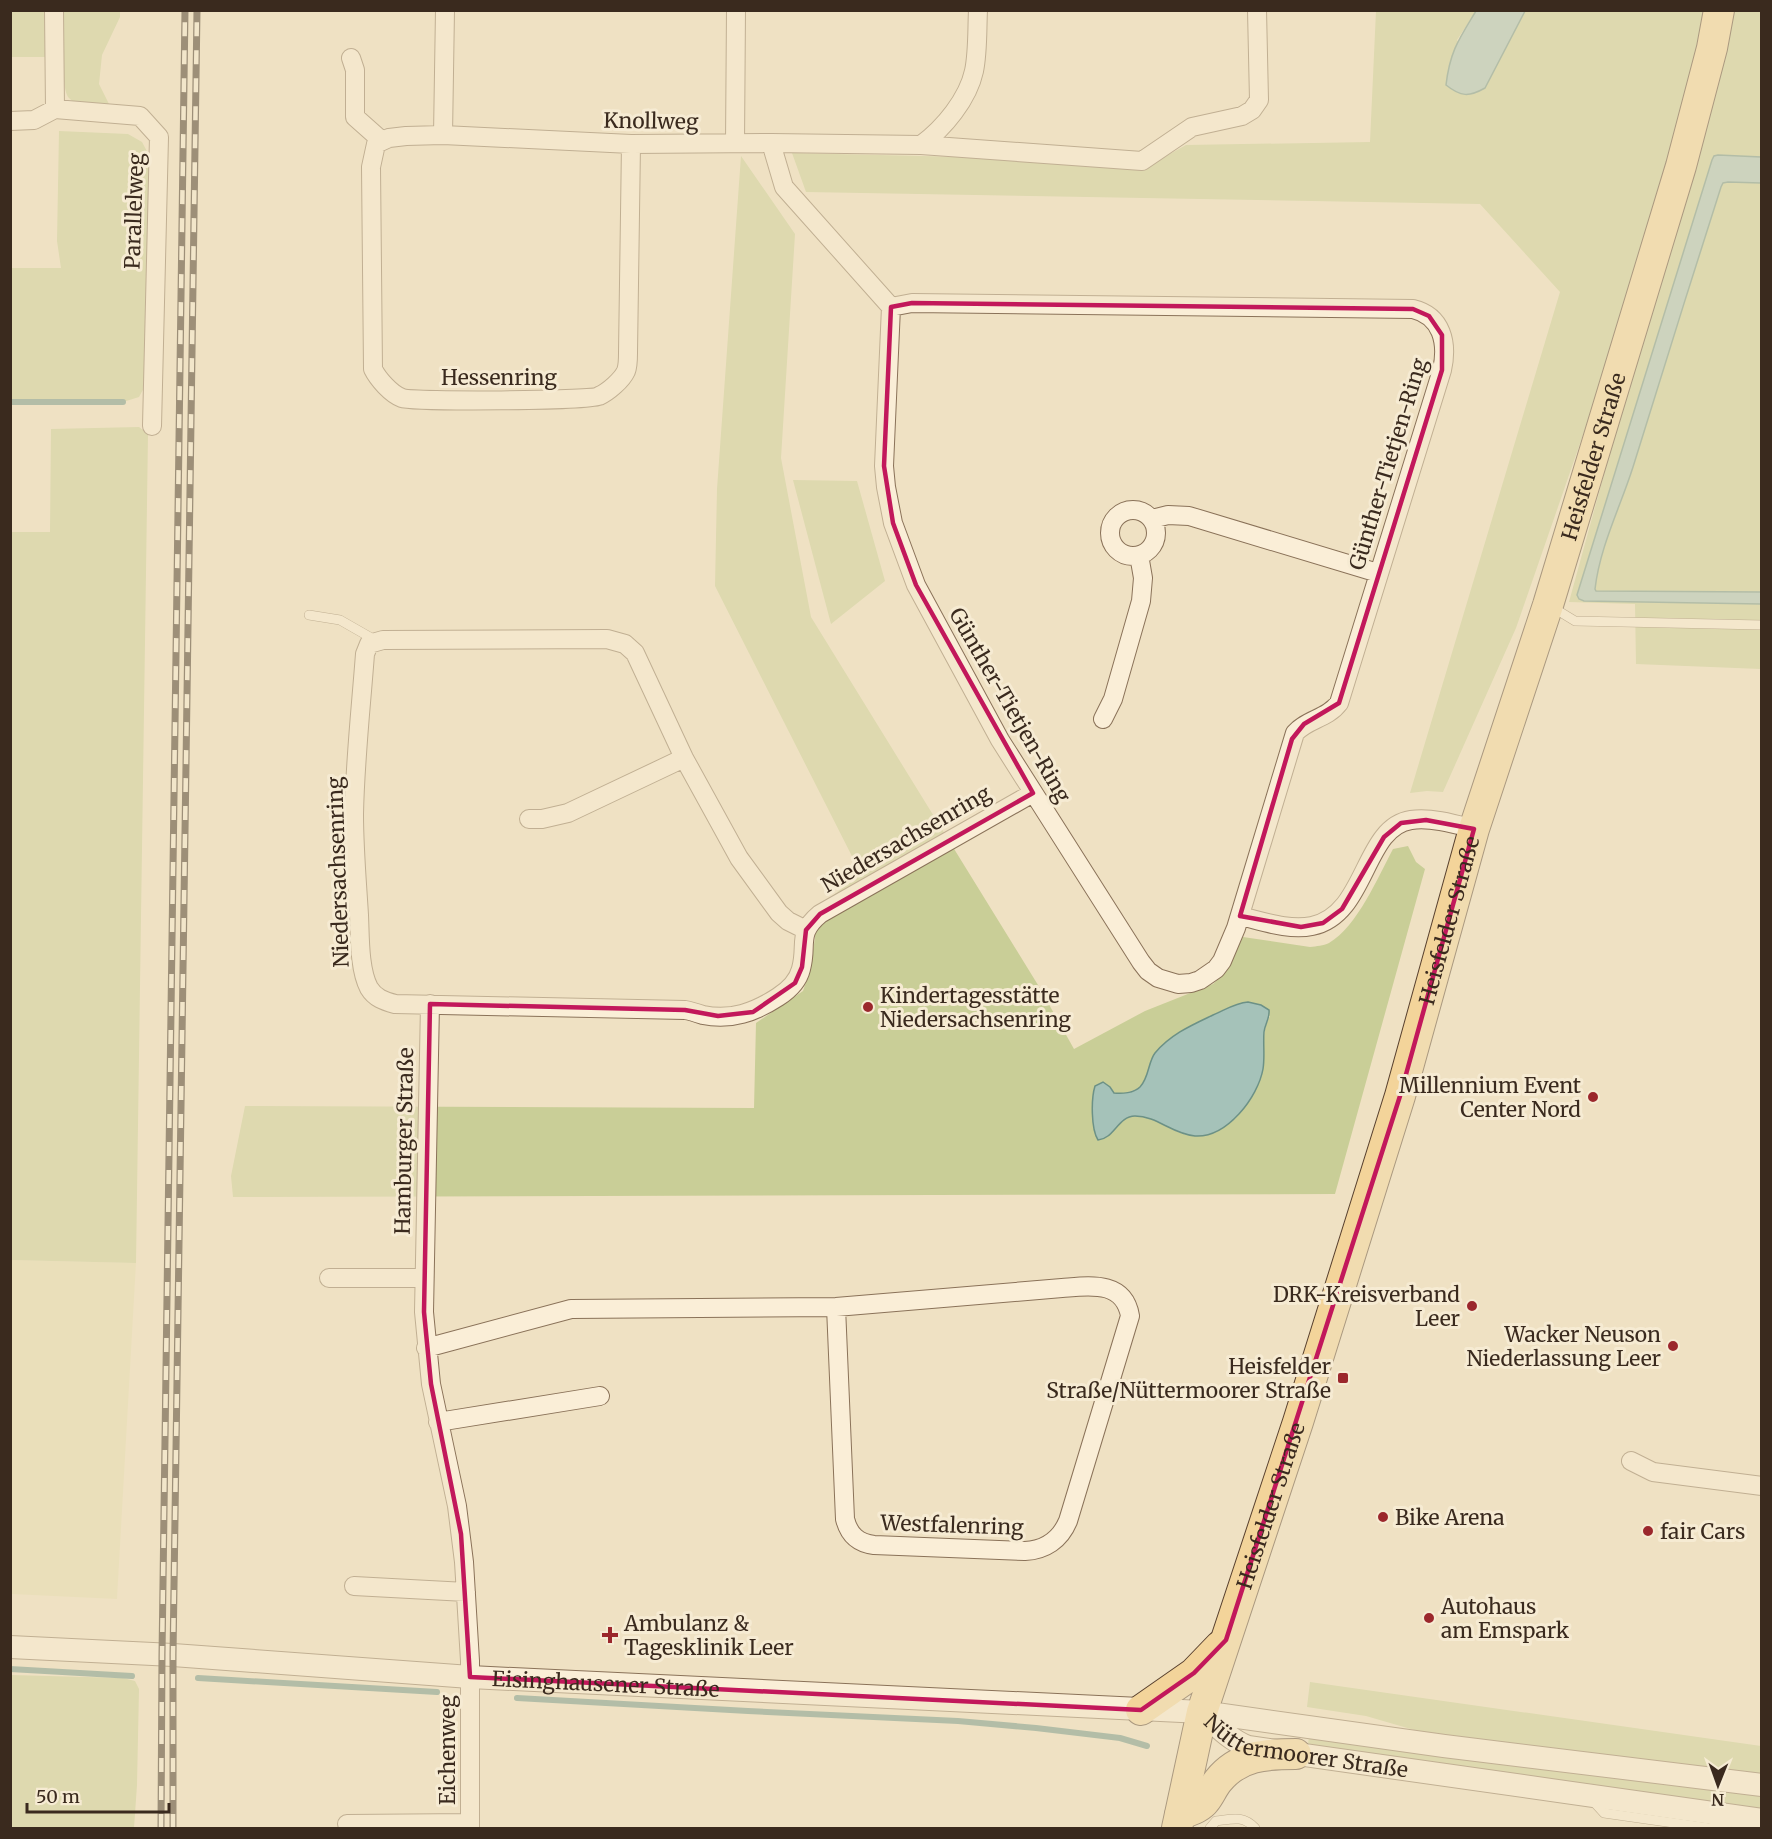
<svg xmlns="http://www.w3.org/2000/svg" width="1772" height="1839" viewBox="0 0 1772 1839" font-family="Merriweather,serif">
	<style>
		.farmland { fill: #e5dbb0 }
		.green { fill: #c9ce97; fill-rule: evenodd }
		.water { fill: #a5c2b9; stroke: #6c9186; stroke-width: 1.5 }
		.lines { fill: none; stroke-linecap: round; stroke-linejoin: round }
		.stream { stroke: #6c9186; stroke-width: 6 }
		.service-casing { stroke: #8a7259; stroke-width: 10 }
		.minor-casing { stroke: #8a7259; stroke-width: 20 }
		.tertiary-casing { stroke: #8a7259; stroke-width: 24 }
		.primary-casing { stroke: #58402e; stroke-width: 32 }
		.service { stroke: #faeed7; stroke-width: 9 }
		.minor { stroke: #faeed7; stroke-width: 18 }
		.tertiary { stroke: #faeed7; stroke-width: 22 }
		.primary { stroke: #f3d49a; stroke-width: 30 }
		.rail-casing { stroke: #3a2a1e; stroke-width: 7 }
		.rail { stroke: #f6ebd3; stroke-width: 4.5; stroke-dasharray: 14; stroke-linecap: butt }
		.marked { fill: none; stroke: #c2185b; stroke-width: 4.5; stroke-linejoin: round }
		.poi-dot { fill: #9b272c; stroke: #f6ebd3; stroke-width: 2 }
		.labels { text-anchor: middle; dominant-baseline: central; stroke-width: 6; stroke-linejoin: round; paint-order: stroke }
		.street-label { font-size: 21px; fill: #3a2a1e; stroke: #f6ebd3 }
		.poi-label { font-size: 21px; fill: #3a2a1e; stroke: #f6ebd3; text-anchor: start }
	</style>
	<rect width="100%" height="100%" fill="#efe1c3"/>
	<path class="farmland" d="M 11,1260 L 136,1263 L 117,1599 L 11,1594 Z"/>
	<path class="green" d="M 10,11 L 46,11 L 47,57 L 11,57 Z
		M 63,11 L 120,11 L 120,17 L 102,55 L 99,84 L 109,104 C 96,105 79,109 69,98 C 60,89 63,26 63,11 Z
		M 1376,11 L 1476,11 L 1457,40 L 1485,88 L 1525,11 L 1709,11 L 1662,207 L 1516,628 L 1443,792 L 1427,791 L 1410,793 L 1560,292 L 1480,204 L 806,192 L 792,153 L 1008,158 L 1145,168 L 1186,145 L 1370,142 Z
		M 1726,11 L 1761,11 L 1761,669 L 1636,664 L 1635,604 L 1569,602 L 1688,168 Z
		M 59,131 L 128,134 L 142,142 L 150,157 L 145,386 L 139,397 L 123,402 L 11,402 L 11,268 L 61,268 L 57,241 Z
		M 741,156 L 795,234 L 781,458 L 811,617 L 1038,985 L 1074,1049 L 1145,1011 L 1213,984 L 1224,973 L 1243,937 L 1310,947 C 1317,946 1323,946 1329,943 C 1357,927 1378,877 1393,849 L 1408,846 L 1416,862 L 1425,869 L 1335,1194 L 233,1197 L 231,1176 L 245,1106 L 754,1108 L 756,1023 L 803,991 L 810,970 L 815,938 L 815,909 L 861,874 L 715,586 L 717,489 ZM 1227,1008 L 1270,1016 C 1263,1029 1264,1039 1264,1052 C 1264,1074 1257,1091 1244,1108 C 1241,1111 1238,1116 1235,1119 C 1228,1125 1215,1129 1206,1133 C 1178,1146 1151,1106 1127,1117 C 1120,1121 1113,1131 1107,1137 C 1097,1119 1088,1107 1095,1086 L 1110,1087 L 1114,1093 L 1122,1094 L 1140,1088 L 1145,1079 L 1154,1055 L 1189,1027 Z
		M 139,427 L 148,434 L 136,1263 L 11,1260 L 11,532 L 50,532 L 51,429 Z
		M 793,480 L 857,481 L 885,581 L 831,624 Z
		M 11,1675 L 123,1678 L 135,1681 L 139,1689 L 137,1785 L 134,1828 L 11,1828 Z
		M 1310,1682 L 1761,1746 L 1761,1777 L 1428,1734 L 1366,1716 L 1307,1707 Z
		M 1309,1737 L 1761,1793 L 1761,1813 L 1307,1750 Z"/>
	<path class="water" d="M 1476,11 L 1525,11 L 1485,88 C 1469,97 1461,97 1446,85 C 1450,51 1459,39 1476,11 Z
		M 1718,155 L 1761,157 L 1761,183 L 1728,182 L 1723,183 L 1721,187 C 1691,280 1662,374 1633,467 C 1620,508 1600,546 1595,589 L 1596,591 L 1761,592 L 1761,604 L 1584,601 L 1579,599 L 1577,595 L 1712,160 L 1714,156 Z
		M 1248,1002 L 1261,1005 L 1269,1010 C 1270,1018 1265,1024 1264,1032 C 1263,1044 1265,1057 1263,1069 C 1258,1097 1227,1138 1195,1136 C 1172,1134 1157,1116 1135,1116 C 1118,1116 1114,1139 1098,1140 C 1091,1129 1091,1099 1095,1086 L 1103,1082 L 1110,1087 L 1114,1093 C 1122,1094 1134,1093 1140,1087 C 1149,1078 1148,1062 1155,1053 C 1171,1034 1192,1025 1213,1015 C 1225,1010 1235,1003 1248,1002 Z"/>
	<g class="lines">
		<path class="stream" d="M 10,402 L 123,402
			M 10,1669 L 132,1676
			M 198,1678 L 437,1692
			M 517,1698 L 748,1711 L 958,1721 L 1036,1728 L 1120,1738 L 1147,1746"/>
		<g class="service-casing">
			<path id="service" d="M 1552,607 L 1575,621 L 1762,625
				M 309,615 L 340,620 L 375,640
				M 1593,1801 L 1604,1813 L 1709,1828 L 1732,1822
				M 1210,1828 L 1216,1821 C 1232,1819 1243,1815 1255,1828"/>
		</g>
		<g class="minor-casing">
			<path id="minor" d="M 54,10 L 55,109 L 140,116 L 159,137 L 152,426
				M 351,58 L 355,70 L 355,117 L 382,141
				M 10,121 L 34,120 L 55,109
				M 443,135 L 445,10
				M 735,143 L 736,10
				M 771,143 L 784,187 L 891,307 L 912,303 L 1413,309 C 1442,316 1448,343 1442,370 L 1339,703 C 1327,719 1307,719 1295,733 L 1236,928 L 1222,961 L 1216,969 L 1200,980 L 1191,983 L 1178,984 L 1158,978 L 1148,971 L 1141,962 L 1000,740 L 916,585 L 893,523 L 886,487 L 884,466 L 891,307
				M 631,144 L 628,353 C 628,358 628,366 626,371 C 622,380 608,392 599,396 C 590,401 413,402 402,398 C 391,394 378,379 373,369 L 371,167 L 376,144 L 389,138 L 406,136 L 443,135 L 631,144 L 771,143 L 921,145 L 1142,161 L 1192,127 L 1242,116 L 1252,110 L 1259,100 L 1257,10
				M 921,145 C 944,128 968,99 974,71 C 978,52 977,30 978,10
				M1110 533a23 23 0 1 1 46 0a23 23 0 1 1-46 0Z
				M 1152,519 L 1168,515 L 1189,516 L 1378,573
				M 1103,719 L 1113,699 L 1141,601 L 1143,578 L 1139,555
				M 529,819 L 542,819 L 568,813 L 684,758
				M 1240,916 C 1262,921 1289,931 1312,926 C 1367,915 1363,827 1411,820 C 1431,817 1455,824 1474,829
				M 806,930 L 788,921 L 779,913 L 739,858 L 684,758 L 635,653 L 625,644 L 607,639 L 383,640 L 369,644 L 365,654 C 361,707 355,761 354,814 C 354,848 357,882 359,915 C 360,936 359,969 369,988 C 375,998 384,1001 395,1004 L 685,1010 C 691,1011 697,1013 703,1015 C 731,1021 755,1012 778,997 C 789,990 798,981 801,969 C 808,944 796,934 820,914 L 1033,793
				M 430,1004 L 424,1312 L 431,1384 L 457,1506 L 464,1562 L 470,1661 L 470,1828
				M 329,1278 L 423,1278
				M 426,1348 L 571,1309 L 836,1307 L 1062,1288 C 1089,1286 1124,1280 1130,1316 L 1068,1521 C 1060,1540 1045,1550 1025,1551 L 874,1545 C 858,1543 849,1535 845,1519 L 836,1307
				M 438,1422 L 600,1396
				M 1631,1461 L 1653,1472 L 1762,1486
				M 354,1586 L 466,1592
				M 347,1824 L 470,1823"/>
		</g>
		<g class="tertiary-casing">
			<g id="tertiary">
				<path id="s1" d="M 10,1647 L 173,1655 L 470,1677 L 1202,1712 L 1444,1746 L 1762,1785"/>
				<path id="s2" d="M 1202,1712 C 1217,1726 1230,1740 1248,1747 L 1762,1820"/>
			</g>
		</g>
		<g class="primary-casing">
			<g id="primary">
				<path d="M 1141,1710 L 1194,1673 L 1220,1646"/>
				<path d="M 1180,1815 C 1188,1811 1200,1808 1205,1801 C 1210,1795 1213,1787 1218,1781 C 1239,1755 1266,1754 1296,1754"/>
				<path id="s3" d="M 1177,1828 L 1202,1712 L 1298,1422 L 1400,1096 L 1474,829 L 1548,605 L 1681,166 L 1712,48 L 1719,10"/>
			</g>
		</g>
		<use href="#service" class="service"/>
		<use href="#minor" class="minor"/>
		<use href="#tertiary" class="tertiary"/>
		<use href="#primary" class="primary"/>
		<g class="rail-casing">
			<path id="rail" d="M 161,1828 L 162,1655 L 185,10
				M 173,1828 L 173,1655 L 197,10"/>
		</g>
		<use href="#rail" class="rail"/>
	</g>
	<path d="M0 0H1772V1839H0ZM 912,303 L 1413,309 L 1429,316 L 1442,335 L 1442,370 L 1339,703 L 1304,724 L 1292,739 L 1240,916 L 1301,927 L 1323,923 L 1342,909 L 1384,837 L 1401,823 L 1426,820 L 1474,829 L 1400,1096 L 1226,1640 L 1194,1673 L 1141,1710 L 470,1677 L 461,1534 L 431,1384 L 424,1312 L 430,1004 L 685,1010 L 718,1016 L 753,1012 L 795,983 L 802,967 L 806,930 L 820,914 L 1033,793 L 916,585 L 893,523 L 884,466 L 891,307 Z" fill="#efe1c3" fill-opacity=".55" fill-rule="evenodd"/>
	<path class="marked" d="M 912,303 L 1413,309 L 1429,316 L 1442,335 L 1442,370 L 1339,703 L 1304,724 L 1292,739 L 1240,916 L 1301,927 L 1323,923 L 1342,909 L 1384,837 L 1401,823 L 1426,820 L 1474,829 L 1400,1096 L 1226,1640 L 1194,1673 L 1141,1710 L 470,1677 L 461,1534 L 431,1384 L 424,1312 L 430,1004 L 685,1010 L 718,1016 L 753,1012 L 795,983 L 802,967 L 806,930 L 820,914 L 1033,793 L 916,585 L 893,523 L 884,466 L 891,307 Z"/>
	<g class="poi-dot">
		<circle cx="868" cy="1007" r="6"/>
		<circle cx="1593" cy="1097" r="6"/>
		<circle cx="1472" cy="1306" r="6"/>
		<circle cx="1673" cy="1346" r="6"/>
		<rect x="1337" y="1372" width="12" height="12" rx="3"/>
		<circle cx="1383" cy="1517" r="6"/>
		<circle cx="1648" cy="1531" r="6"/>
		<circle cx="1429" cy="1618" r="6"/>
		<path d="M607 1626h6v6h6v6h-6v6h-6v-6h-6v-6h6z"/>
	</g>
	<g class="labels">
		<g class="street-label">
			<text transform="translate(651 121) rotate(1)">Knollweg</text>
			<text transform="translate(134 211) rotate(-88)">Parallelweg</text>
			<text x="499" y="377">Hessenring</text>
			<text stroke="none"><textPath href="#s3" startOffset="1434">Heisfelder Straße</textPath></text>
			<text transform="translate(1388 464) rotate(-73)">Günther-Tietjen-Ring</text>
			<text transform="translate(1010 705) rotate(60)">Günther-Tietjen-Ring</text>
			<text transform="translate(906 839) rotate(-30)">Niedersachsenring</text>
			<text transform="translate(338 872) rotate(-92)">Niedersachsenring</text>
			<text stroke="none"><textPath href="#s3" startOffset="948">Heisfelder Straße</textPath></text>
			<text transform="translate(404 1141) rotate(-89)">Hamburger Straße</text>
			<text stroke="none"><textPath href="#s3" startOffset="336">Heisfelder Straße</textPath></text>
			<text transform="translate(952 1525) rotate(2)">Westfalenring</text>
			<text stroke="none"><textPath href="#s1" startOffset="597">Eisinghausener Straße</textPath></text>
			<text stroke="none"><textPath href="#s2" startOffset="114">Nüttermoorer Straße</textPath></text>
			<text transform="translate(447 1750) rotate(-90)">Eichenweg</text>
		</g>
		<g class="poi-label">
			<text x="880" y="995">Kindertagesstätte<tspan x="880" dy="24">Niedersachsenring</tspan></text>
			<text x="1581" y="1085" text-anchor="end">Millennium Event<tspan x="1581" dy="24">Center Nord</tspan></text>
			<text x="1460" y="1294" text-anchor="end">DRK-Kreisverband<tspan x="1460" dy="24">Leer</tspan></text>
			<text x="1661" y="1334" text-anchor="end">Wacker Neuson<tspan x="1661" dy="24">Niederlassung Leer</tspan></text>
			<text x="1331" y="1366" text-anchor="end">Heisfelder<tspan x="1331" dy="24">Straße/Nüttermoorer Straße</tspan></text>
			<text x="1395" y="1517">Bike Arena</text>
			<text x="1660" y="1531">fair Cars</text>
			<text x="1441" y="1606">Autohaus<tspan x="1441" dy="24">am Emspark</tspan></text>
			<text x="624" y="1623">Ambulanz &amp;<tspan x="624" dy="24">Tagesklinik Leer</tspan></text>
		</g>
	</g>
	<rect width="1772" height="1839" fill="none" stroke="#3a2a1e" stroke-width="24"/>
	<g transform="translate(1718 1785) rotate(181)" stroke="#f6ebd3" stroke-width="4.5" paint-order="stroke">
	<path d="M0-4.5L10 22L0 15L-10 22Z" fill="#3a2a1e"/>
	<text y="-9" font-size="16" font-weight="bold" text-anchor="middle" fill="#3a2a1e">N</text>
	</g>
	<path d="M27 1803v9h142v-9" fill="none" stroke="#3a2a1e" stroke-width="3"/>
	<text x="36" y="1803" font-size="18" fill="#3a2a1e" stroke="#f6ebd3" stroke-width="4.5" paint-order="stroke">50 m</text>
</svg>
